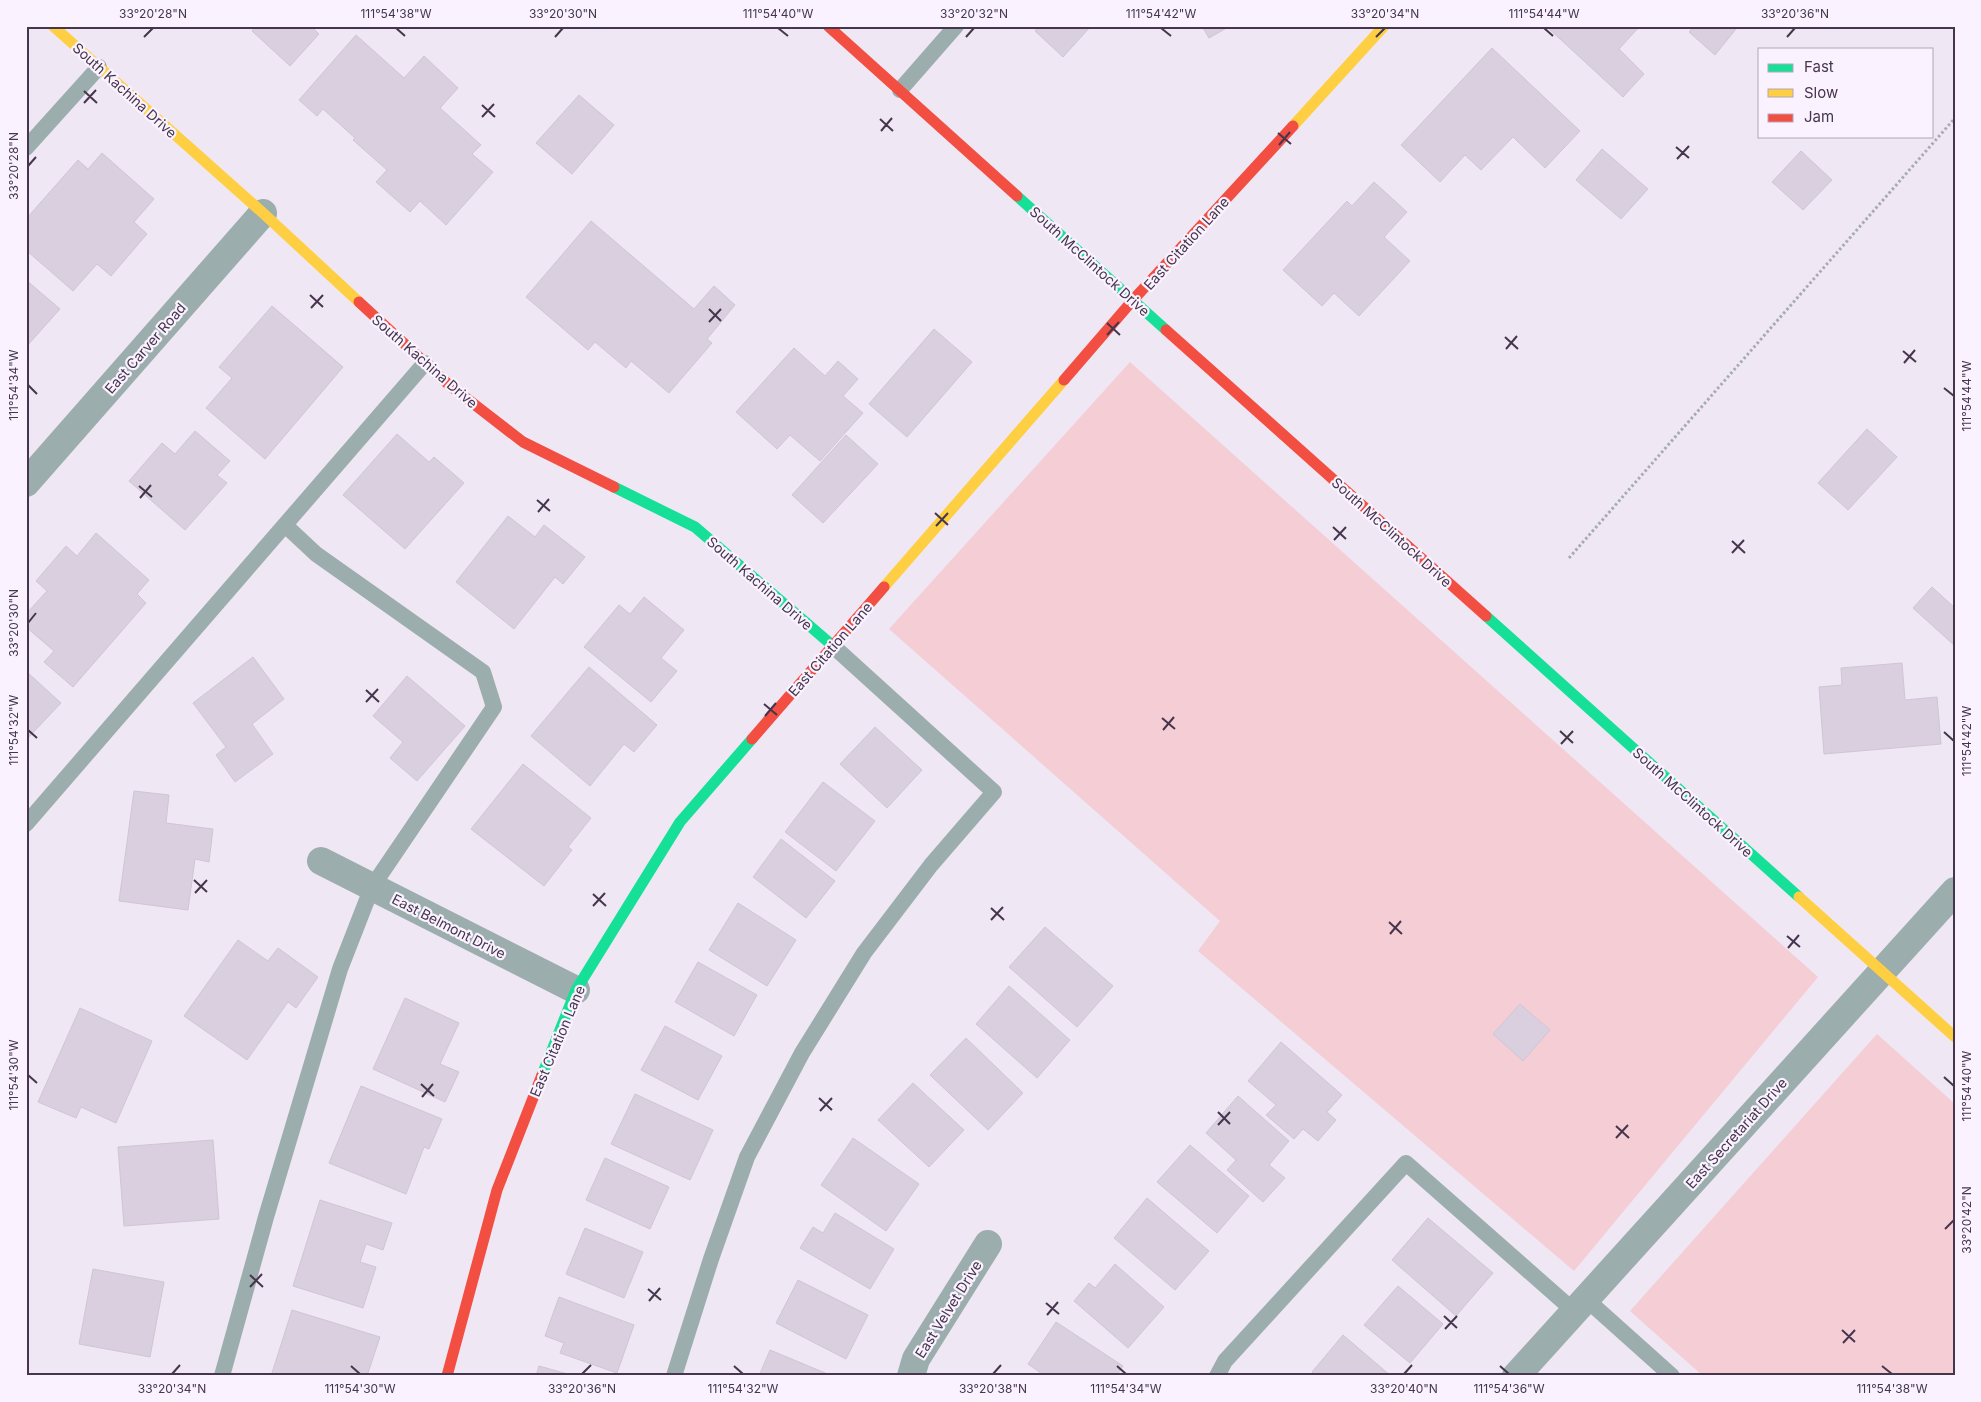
<svg xmlns="http://www.w3.org/2000/svg" width="1981" height="1402" viewBox="0 0 1981 1402" font-family="Inter,sans-serif">
	<style>
		.green { fill: #f4cdd5 }
		.building { fill: #dacfdf; stroke: #d0c5d5 }
		.lines { fill: none; stroke-linecap: round; stroke-linejoin: round }
		.path { stroke: #a5acb1; stroke-width: 3; stroke-dasharray: 2.5 2.5; stroke-linecap: butt }
		.lane { stroke: #9cadae; stroke-width: 16 }
		.street { stroke: #9cadae; stroke-width: 28 }
		.fast { stroke: #16e098; stroke-width: 11 }
		.slow { stroke: #ffcf43; stroke-width: 11 }
		.jam { stroke: #f24e42; stroke-width: 11 }
		.ticks { fill: none; stroke: #45354d; stroke-width: 2 }
		.labels { text-anchor: middle; dominant-baseline: central; stroke-width: 4.5; stroke-linejoin: round; paint-order: stroke }
		.street-label { font-size: 14px; fill: #45354d; stroke: #faf2fe }
		.neatline { fill: none; stroke: #45354d; stroke-width: 2 }
		.ticks-label { font-size: 12px; text-anchor: middle; fill: #45354d }
	</style>
	<rect width="100%" height="100%" fill="#efe7f3"/>
	<path class="green" d="M 1130,362 L 1818,977 L 1574,1271 L 1198,951 L 1220,921 L 889,629 Z
		M 1877,1034 L 1955,1104 L 1955,1376 L 1703,1376 L 1630,1311 Z"/>
	<path class="building" d="M 256,26 L 311,26 L 319,34 L 290,66 L 252,31 Z
		M 1039,26 L 1091,26 L 1063,57 L 1035,31 Z
		M 1202,26 L 1230,26 L 1209,38 Z
		M 1546,26 L 1640,26 L 1619,49 L 1644,74 L 1623,97 Z
		M 1694,26 L 1733,26 L 1736,29 L 1715,55 L 1689,32 Z
		M 356,35 L 404,78 L 424,56 L 458,88 L 440,108 L 481,145 L 472,154 L 493,172 L 446,225 L 420,201 L 410,212 L 376,182 L 387,170 L 353,140 L 355,138 L 323,109 L 317,116 L 299,100 Z
		M 1492,48 L 1580,131 L 1545,168 L 1513,137 L 1481,170 L 1465,155 L 1440,182 L 1401,145 Z
		M 579,95 L 614,125 L 572,174 L 536,143 Z
		M 1602,149 L 1648,189 L 1621,219 L 1576,180 Z
		M 1801,151 L 1832,180 L 1803,210 L 1772,182 Z
		M 102,153 L 154,199 L 134,222 L 147,234 L 111,276 L 97,264 L 73,291 L 26,250 L 26,219 L 78,160 L 88,169 Z
		M 1374,182 L 1407,212 L 1384,237 L 1410,261 L 1359,316 L 1334,293 L 1322,306 L 1283,270 L 1347,201 L 1352,206 Z
		M 591,221 L 694,309 L 714,286 L 735,305 L 707,339 L 712,343 L 669,393 L 631,361 L 626,368 L 595,342 L 588,350 L 526,297 Z
		M 26,280 L 60,309 L 26,347 Z
		M 272,306 L 343,367 L 265,459 L 206,408 L 232,378 L 219,367 Z
		M 934,329 L 972,362 L 907,437 L 869,404 Z
		M 794,348 L 825,376 L 838,361 L 858,379 L 843,396 L 863,413 L 820,461 L 790,435 L 777,449 L 736,412 Z
		M 1867,429 L 1897,457 L 1848,510 L 1818,483 Z
		M 195,431 L 230,461 L 217,475 L 227,483 L 185,530 L 129,481 L 162,443 L 175,454 Z
		M 397,434 L 429,462 L 434,457 L 464,483 L 405,549 L 343,495 Z
		M 846,435 L 878,464 L 823,523 L 792,495 Z
		M 508,516 L 535,537 L 544,525 L 585,557 L 563,584 L 555,577 L 514,629 L 456,582 Z
		M 96,533 L 149,580 L 137,594 L 146,603 L 73,687 L 44,662 L 54,651 L 26,627 L 26,614 L 47,591 L 36,581 L 66,546 L 77,556 Z
		M 1932,587 L 1955,608 L 1955,646 L 1913,608 Z
		M 644,597 L 684,630 L 661,658 L 677,671 L 651,702 L 584,647 L 619,605 L 630,614 Z
		M 253,657 L 284,699 L 252,724 L 273,754 L 235,782 L 216,755 L 226,747 L 193,703 Z
		M 1902,663 L 1905,700 L 1937,697 L 1941,744 L 1824,754 L 1819,687 L 1842,685 L 1841,668 Z
		M 589,667 L 657,725 L 634,752 L 624,744 L 590,786 L 531,736 Z
		M 26,671 L 61,703 L 26,740 Z
		M 407,676 L 465,726 L 417,781 L 390,758 L 403,742 L 373,716 Z
		M 875,727 L 922,770 L 887,808 L 840,764 Z
		M 523,764 L 591,818 L 568,847 L 572,850 L 544,886 L 471,829 Z
		M 823,782 L 875,821 L 836,871 L 785,832 Z
		M 134,791 L 169,795 L 166,823 L 213,829 L 209,862 L 195,859 L 188,910 L 119,901 Z
		M 781,839 L 835,881 L 806,918 L 753,877 Z
		M 738,903 L 796,940 L 767,986 L 709,950 Z
		M 1045,927 L 1113,986 L 1077,1027 L 1009,967 Z
		M 238,940 L 268,961 L 278,948 L 318,977 L 296,1008 L 288,1002 L 247,1060 L 184,1016 Z
		M 698,962 L 757,995 L 734,1036 L 675,1002 Z
		M 1009,986 L 1070,1040 L 1037,1078 L 976,1024 Z
		M 405,998 L 459,1023 L 440,1064 L 459,1072 L 445,1102 L 373,1069 Z
		M 1520,1004 L 1550,1030 L 1523,1061 L 1493,1034 Z
		M 80,1008 L 152,1041 L 116,1123 L 81,1107 L 76,1118 L 38,1102 Z
		M 665,1026 L 722,1056 L 698,1100 L 641,1070 Z
		M 966,1038 L 1023,1093 L 988,1130 L 930,1075 Z
		M 1281,1042 L 1342,1095 L 1327,1112 L 1336,1120 L 1318,1141 L 1303,1129 L 1294,1139 L 1266,1115 L 1276,1105 L 1248,1081 Z
		M 913,1083 L 964,1130 L 929,1167 L 878,1120 Z
		M 361,1086 L 442,1119 L 429,1149 L 424,1147 L 406,1194 L 329,1163 Z
		M 635,1094 L 713,1130 L 690,1180 L 611,1144 Z
		M 1238,1096 L 1289,1141 L 1269,1165 L 1285,1178 L 1263,1202 L 1227,1170 L 1236,1160 L 1206,1133 Z
		M 853,1138 L 919,1184 L 886,1231 L 821,1185 Z
		M 213,1140 L 219,1219 L 124,1226 L 118,1147 Z
		M 1190,1145 L 1249,1196 L 1217,1233 L 1157,1182 Z
		M 605,1158 L 669,1187 L 650,1229 L 586,1200 Z
		M 1147,1198 L 1209,1251 L 1175,1290 L 1114,1238 Z
		M 320,1200 L 392,1223 L 383,1250 L 366,1244 L 360,1262 L 376,1267 L 363,1308 L 293,1286 Z
		M 835,1213 L 894,1249 L 870,1289 L 800,1248 L 813,1227 L 823,1233 Z
		M 1428,1218 L 1493,1273 L 1456,1316 L 1392,1260 Z
		M 585,1228 L 643,1252 L 624,1298 L 566,1274 Z
		M 1115,1264 L 1164,1307 L 1128,1348 L 1074,1301 L 1089,1283 L 1095,1288 Z
		M 93,1269 L 164,1282 L 150,1357 L 79,1344 Z
		M 798,1280 L 868,1315 L 846,1359 L 776,1323 Z
		M 1398,1286 L 1443,1324 L 1410,1363 L 1364,1325 Z
		M 559,1297 L 634,1325 L 617,1373 L 560,1353 L 564,1343 L 545,1336 Z
		M 292,1310 L 380,1337 L 367,1376 L 271,1376 Z
		M 1056,1322 L 1123,1366 L 1116,1376 L 1045,1376 L 1028,1364 Z
		M 1343,1335 L 1391,1376 L 1317,1376 L 1312,1372 Z
		M 770,1350 L 830,1375 L 830,1376 L 759,1376 Z
		M 539,1366 L 575,1376 L 536,1376 Z"/>
	<g class="lines">
		<path class="path" d="M 1569,558 L 1955,118"/>
		<path class="lane" d="M 900,90 L 956,26
			M 26,148 L 99,67
			M 26,824 L 425,363
			M 1586,1299 L 1672,1376
			M 222,1376 L 266,1217 L 340,969 L 372,887 L 494,707 L 483,672 L 316,554 L 285,525
			M 674,1376 L 711,1259 L 747,1157 L 802,1053 L 864,953 L 931,865 L 994,792 L 833,646
			M 1217,1376 L 1225,1361 L 1406,1163 L 1574,1311"/>
		<path class="street" d="M 26,483 L 263,213
			M 321,861 L 576,990
			M 911,1376 L 916,1359 L 988,1244
			M 1516,1376 L 1955,891"/>
		<path class="fast" d="M 1017,196 L 1166,330
			M 614,487 L 695,527 L 833,646
			M 1486,616 L 1799,897
			M 542,1075 L 576,990 L 680,822 L 752,739"/>
		<path class="slow" d="M 53,26 L 263,213 L 359,302
			M 1293,126 L 1384,26
			M 884,587 L 1064,380
			M 1799,897 L 1955,1037"/>
		<path class="jam" d="M 828,26 L 1017,196
			M 359,302 L 448,384 L 523,442 L 614,487
			M 1166,330 L 1486,616
			M 1064,380 L 1133,300 L 1293,126
			M 752,739 L 884,587
			M 447,1376 L 497,1190 L 542,1075"/>
	</g>
	<path class="ticks" d="M 396,28 L 405,36M 778,28 L 788,36M 1161,28 L 1171,36M 1544,28 L 1553,36M 144,37 L 153,28M 555,37 L 563,28M 966,37 L 974,28M 1376,37 L 1385,28M 1787,37 L 1795,28M 84,91 L 97,103M 84,103 L 96,90M 482,105 L 495,117M 482,117 L 494,104M 880,119 L 893,131M 881,131 L 892,118M 1278,133 L 1291,144M 1279,145 L 1290,132M 1676,147 L 1689,158M 1677,159 L 1689,146M 28,166 L 36,157M 310,295 L 323,307M 311,308 L 323,295M 709,309 L 721,321M 709,322 L 721,309M 1107,323 L 1120,335M 1107,335 L 1119,322M 1505,337 L 1518,349M 1506,349 L 1517,336M 1903,351 L 1916,362M 1904,363 L 1915,350M 28,385 L 37,394M 1944,388 L 1954,396M 139,486 L 152,497M 140,498 L 151,485M 537,500 L 550,511M 538,512 L 549,499M 935,513 L 948,525M 936,526 L 948,513M 1333,527 L 1346,539M 1334,540 L 1346,527M 1732,541 L 1745,553M 1732,553 L 1744,540M 28,623 L 36,613M 366,690 L 379,702M 366,702 L 378,689M 764,704 L 777,715M 765,716 L 776,703M 1162,718 L 1175,729M 28,730 L 37,738M 1163,730 L 1174,717M 1560,731 L 1573,743M 1944,732 L 1954,741M 1561,744 L 1573,731M 194,880 L 207,892M 195,893 L 207,880M 593,894 L 606,906M 593,906 L 605,893M 991,908 L 1004,920M 991,920 L 1003,907M 1389,922 L 1402,934M 1390,934 L 1401,921M 1787,936 L 1800,947M 1788,948 L 1799,935M 28,1075 L 37,1083M 1944,1077 L 1954,1086M 421,1084 L 434,1096M 422,1097 L 433,1084M 819,1098 L 832,1110M 820,1111 L 832,1098M 1218,1112 L 1230,1124M 1218,1125 L 1230,1112M 1616,1126 L 1629,1138M 1616,1138 L 1628,1125M 1945,1229 L 1954,1220M 250,1275 L 263,1287M 250,1287 L 262,1274M 648,1289 L 661,1300M 649,1301 L 660,1288M 1046,1303 L 1059,1314M 1047,1315 L 1058,1302M 1444,1316 L 1457,1328M 1445,1329 L 1457,1316M 1842,1330 L 1855,1342M 1843,1343 L 1855,1330M 351,1366 L 360,1374M 734,1366 L 743,1374M 1117,1366 L 1126,1374M 1500,1366 L 1509,1374M 1882,1366 L 1892,1374M 172,1374 L 180,1365M 582,1374 L 591,1365M 993,1374 L 1001,1365M 1404,1374 L 1412,1365"/>
	<g class="labels">
		<g class="street-label">
			<text transform="translate(125 90) rotate(42)">South Kachina Drive</text>
			<text transform="translate(1186 243) rotate(-48)">East Citation Lane</text>
			<text transform="translate(1090 261) rotate(42)">South McClintock Drive</text>
			<text transform="translate(145 348) rotate(-49)">East Carver Road</text>
			<text transform="translate(425 361) rotate(41)">South Kachina Drive</text>
			<text transform="translate(1392 532) rotate(42)">South McClintock Drive</text>
			<text transform="translate(760 583) rotate(41)">South Kachina Drive</text>
			<text transform="translate(830 649) rotate(-49)">East Citation Lane</text>
			<text transform="translate(1693 802) rotate(42)">South McClintock Drive</text>
			<text transform="translate(449 926) rotate(27)">East Belmont Drive</text>
			<text transform="translate(557 1041) rotate(-67)">East Citation Lane</text>
			<text transform="translate(1736 1133) rotate(-48)">East Secretariat Drive</text>
			<text transform="translate(948 1309) rotate(-58)">East Velvet Drive</text>
		</g>
	</g>
	<rect width="1981" height="1402" fill="none" stroke="#faf2fe" stroke-width="55"/>
	<rect x="1758" y="48" width="175" height="90" fill="#faf2fe" stroke="#b2a6b7"/>
	<rect x="1768" y="64" width="25" height="8" fill="#16e098" stroke="#b2a6b7"/>
	<text x="1804" y="72" font-size="15" fill="#45354d">Fast</text>
	<rect x="1768" y="89" width="25" height="8" fill="#ffcf43" stroke="#b2a6b7"/>
	<text x="1804" y="98" font-size="15" fill="#45354d">Slow</text>
	<rect x="1768" y="114" width="25" height="8" fill="#f24e42" stroke="#b2a6b7"/>
	<text x="1804" y="122" font-size="15" fill="#45354d">Jam</text>
	<rect x="28" y="28" width="1926" height="1346" class="neatline"/>
	<g class="ticks-label">
		<text x="153" y="18">33°20'28"N</text>
		<text x="396" y="18">111°54'38"W</text>
		<text x="563" y="18">33°20'30"N</text>
		<text x="778" y="18">111°54'40"W</text>
		<text x="974" y="18">33°20'32"N</text>
		<text x="1161" y="18">111°54'42"W</text>
		<text x="1385" y="18">33°20'34"N</text>
		<text x="1544" y="18">111°54'44"W</text>
		<text x="1795" y="18">33°20'36"N</text>
		<text transform="translate(14 166) rotate(-90)" y="4">33°20'28"N</text>
		<text transform="translate(14 385) rotate(-90)" y="4">111°54'34"W</text>
		<text transform="translate(1967 396) rotate(-90)" y="4">111°54'44"W</text>
		<text transform="translate(14 623) rotate(-90)" y="4">33°20'30"N</text>
		<text transform="translate(14 730) rotate(-90)" y="4">111°54'32"W</text>
		<text transform="translate(1967 741) rotate(-90)" y="4">111°54'42"W</text>
		<text transform="translate(14 1075) rotate(-90)" y="4">111°54'30"W</text>
		<text transform="translate(1967 1086) rotate(-90)" y="4">111°54'40"W</text>
		<text transform="translate(1967 1220) rotate(-90)" y="4">33°20'42"N</text>
		<text x="172" y="1393">33°20'34"N</text>
		<text x="360" y="1393">111°54'30"W</text>
		<text x="582" y="1393">33°20'36"N</text>
		<text x="743" y="1393">111°54'32"W</text>
		<text x="993" y="1393">33°20'38"N</text>
		<text x="1126" y="1393">111°54'34"W</text>
		<text x="1404" y="1393">33°20'40"N</text>
		<text x="1509" y="1393">111°54'36"W</text>
		<text x="1892" y="1393">111°54'38"W</text>
	</g>
</svg>
